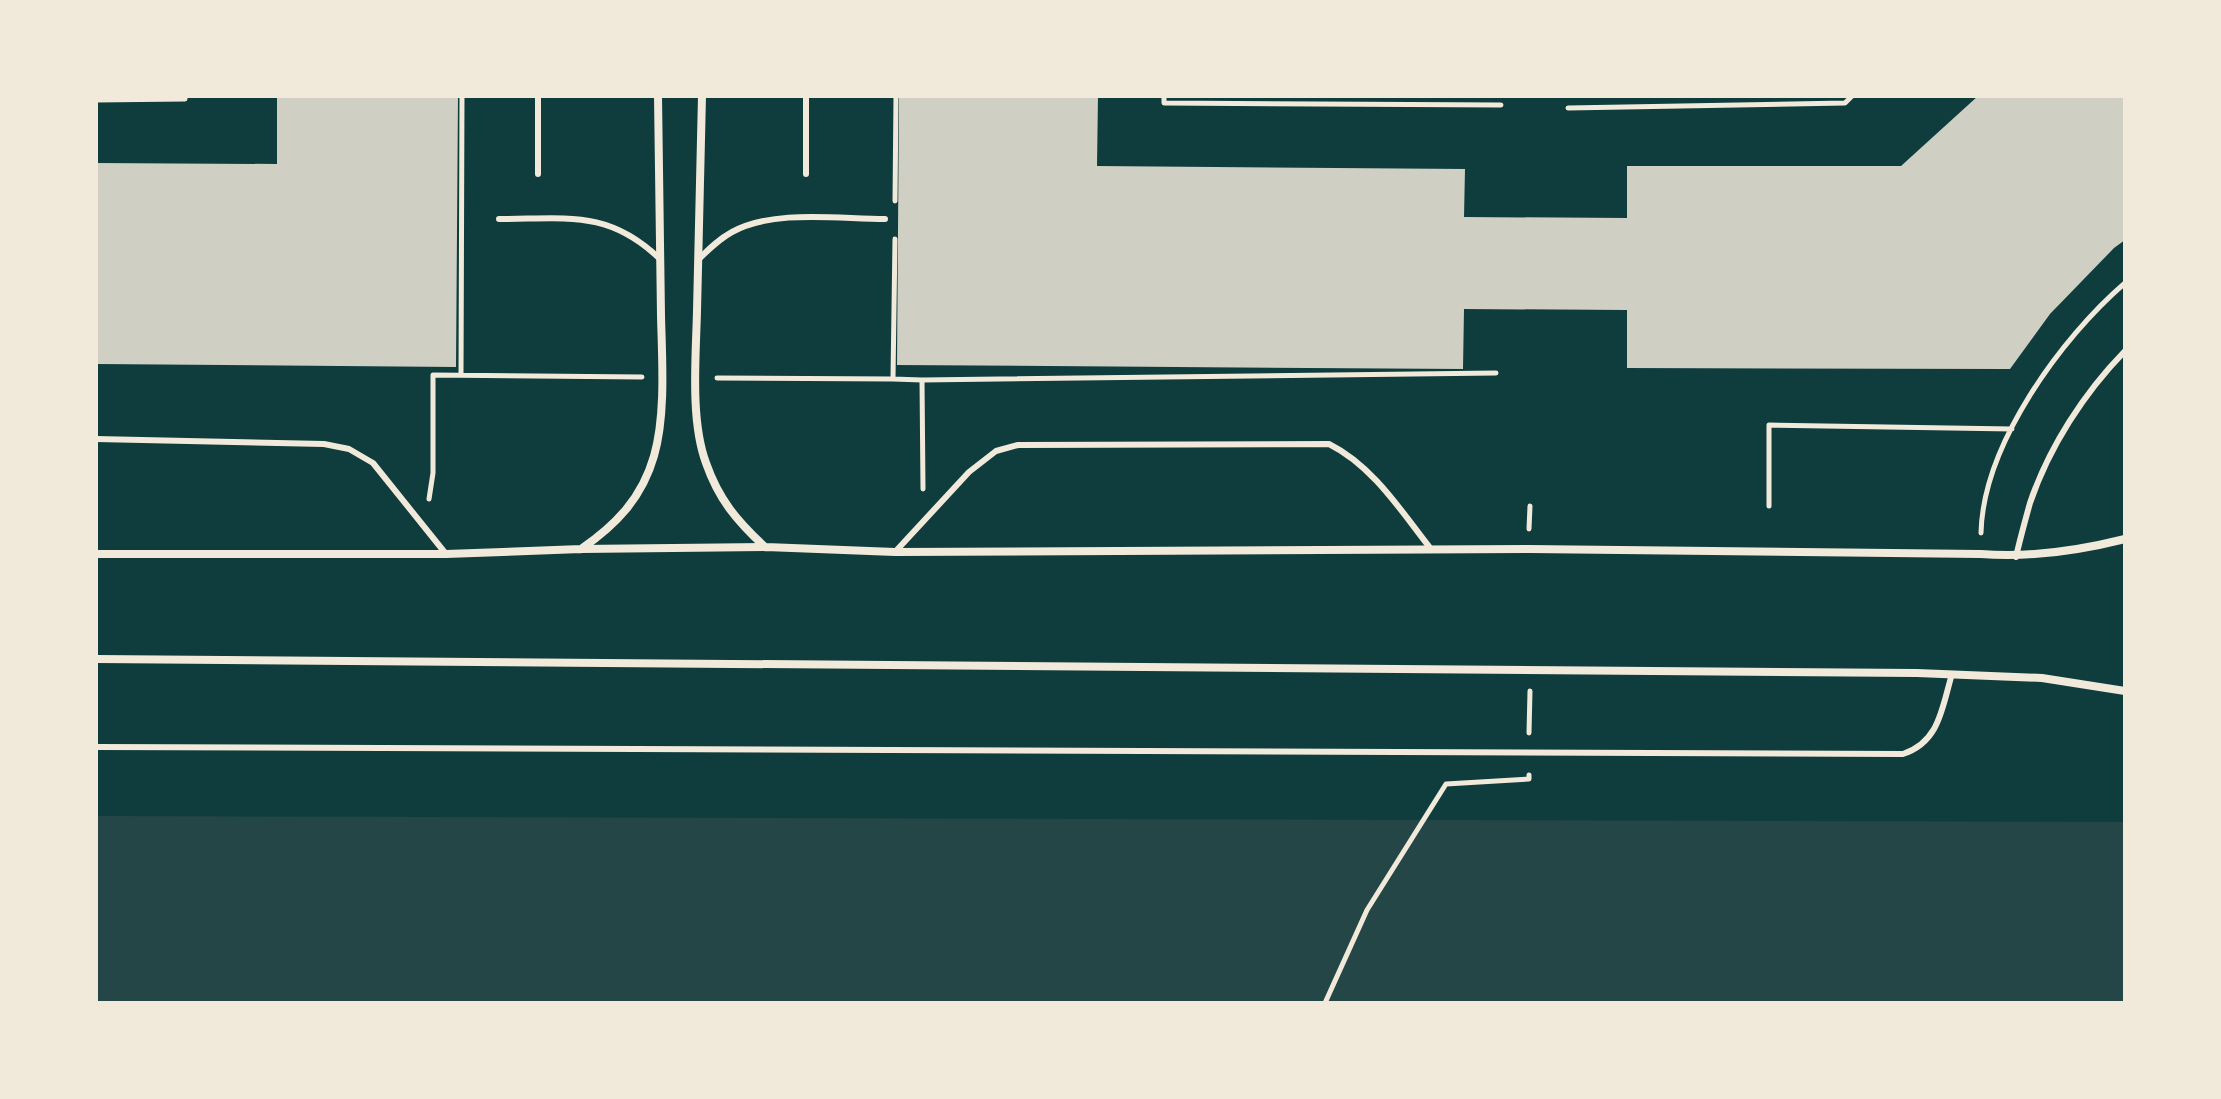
<svg xmlns="http://www.w3.org/2000/svg" width="2221" height="1099" viewBox="0 0 2221 1099" font-family="Georgia,serif">
	<style>
		.green { fill: #244646 }
		.building { fill: #cfcfc3 }
		.lines { fill: none; stroke-linecap: round; stroke-linejoin: round }
		.path { stroke: #f1e9da; stroke-width: 5 }
		.service { stroke: #f1e9da; stroke-width: 6 }
		.minor { stroke: #f1e9da; stroke-width: 8 }
	</style>
	<rect width="100%" height="100%" fill="#0f3d3e"/>
	<path class="green" d="M 96,816 L 2125,822 L 2125,1003 L 96,1003 Z"/>
	<path class="building" d="M 277,96 L 458,96 L 456,367 L 96,364 L 96,163 L 277,164 Z
		M 899,96 L 1098,96 L 1097,166 L 1465,169 L 1464,217 L 1627,218 L 1627,166 L 1901,166 L 1978,96 L 2125,96 L 2125,240 L 2114,248 L 2050,314 L 2010,369 L 1627,368 L 1627,310 L 1464,309 L 1463,369 L 897,365 Z"/>
	<g class="lines">
		<path class="path" d="M 1164,96 L 1164,103 L 1501,105
			M 96,100 L 185,99 L 185,96
			M 1568,108 L 1845,103 L 1852,96
			M 895,201 L 896,96
			M 895,239 L 893,379 L 922,380 L 923,489
			M 461,375 L 462,96
			M 717,378 L 893,379
			M 922,380 L 1496,373
			M 429,499 L 433,473 L 433,375 L 642,377
			M 1769,506 L 1769,425 L 2012,429
			M 1529,529 L 1530,506
			M 1981,533 C 1983,445 2061,338 2125,283
			M 1529,733 L 1530,691
			M 1325,1003 L 1367,910 L 1446,784 L 1529,779 L 1529,775"/>
		<path class="service" d="M 538,96 L 538,174
			M 806,96 L 806,174
			M 499,219 C 566,219 608,209 660,259
			M 699,259 C 709,249 719,239 732,232 C 774,209 838,219 885,219
			M 96,439 L 324,444 L 349,449 L 373,463 L 446,554
			M 895,552 L 969,472 L 996,451 L 1018,445 L 1329,444 C 1373,466 1401,511 1431,549
			M 2016,557 C 2020,539 2025,521 2030,503 C 2049,447 2084,393 2125,351
			M 96,747 L 1903,754 C 1940,742 1942,707 1952,674"/>
		<path class="minor" d="M 702,96 C 700,168 699,239 697,311 C 696,356 690,420 706,463 C 719,500 737,521 765,547
			M 581,549 C 616,525 642,498 654,456 C 666,415 662,358 661,316 C 660,242 659,169 658,96
			M 96,554 L 446,554 L 581,549 L 766,547 L 895,552 L 1529,549 L 1981,554 C 2030,558 2077,551 2125,539
			M 96,659 L 1917,673 L 2042,678 L 2125,691"/>
	</g>
	<rect width="2221" height="1099" fill="none" stroke="#f1e9da" stroke-width="196"/>
</svg>
